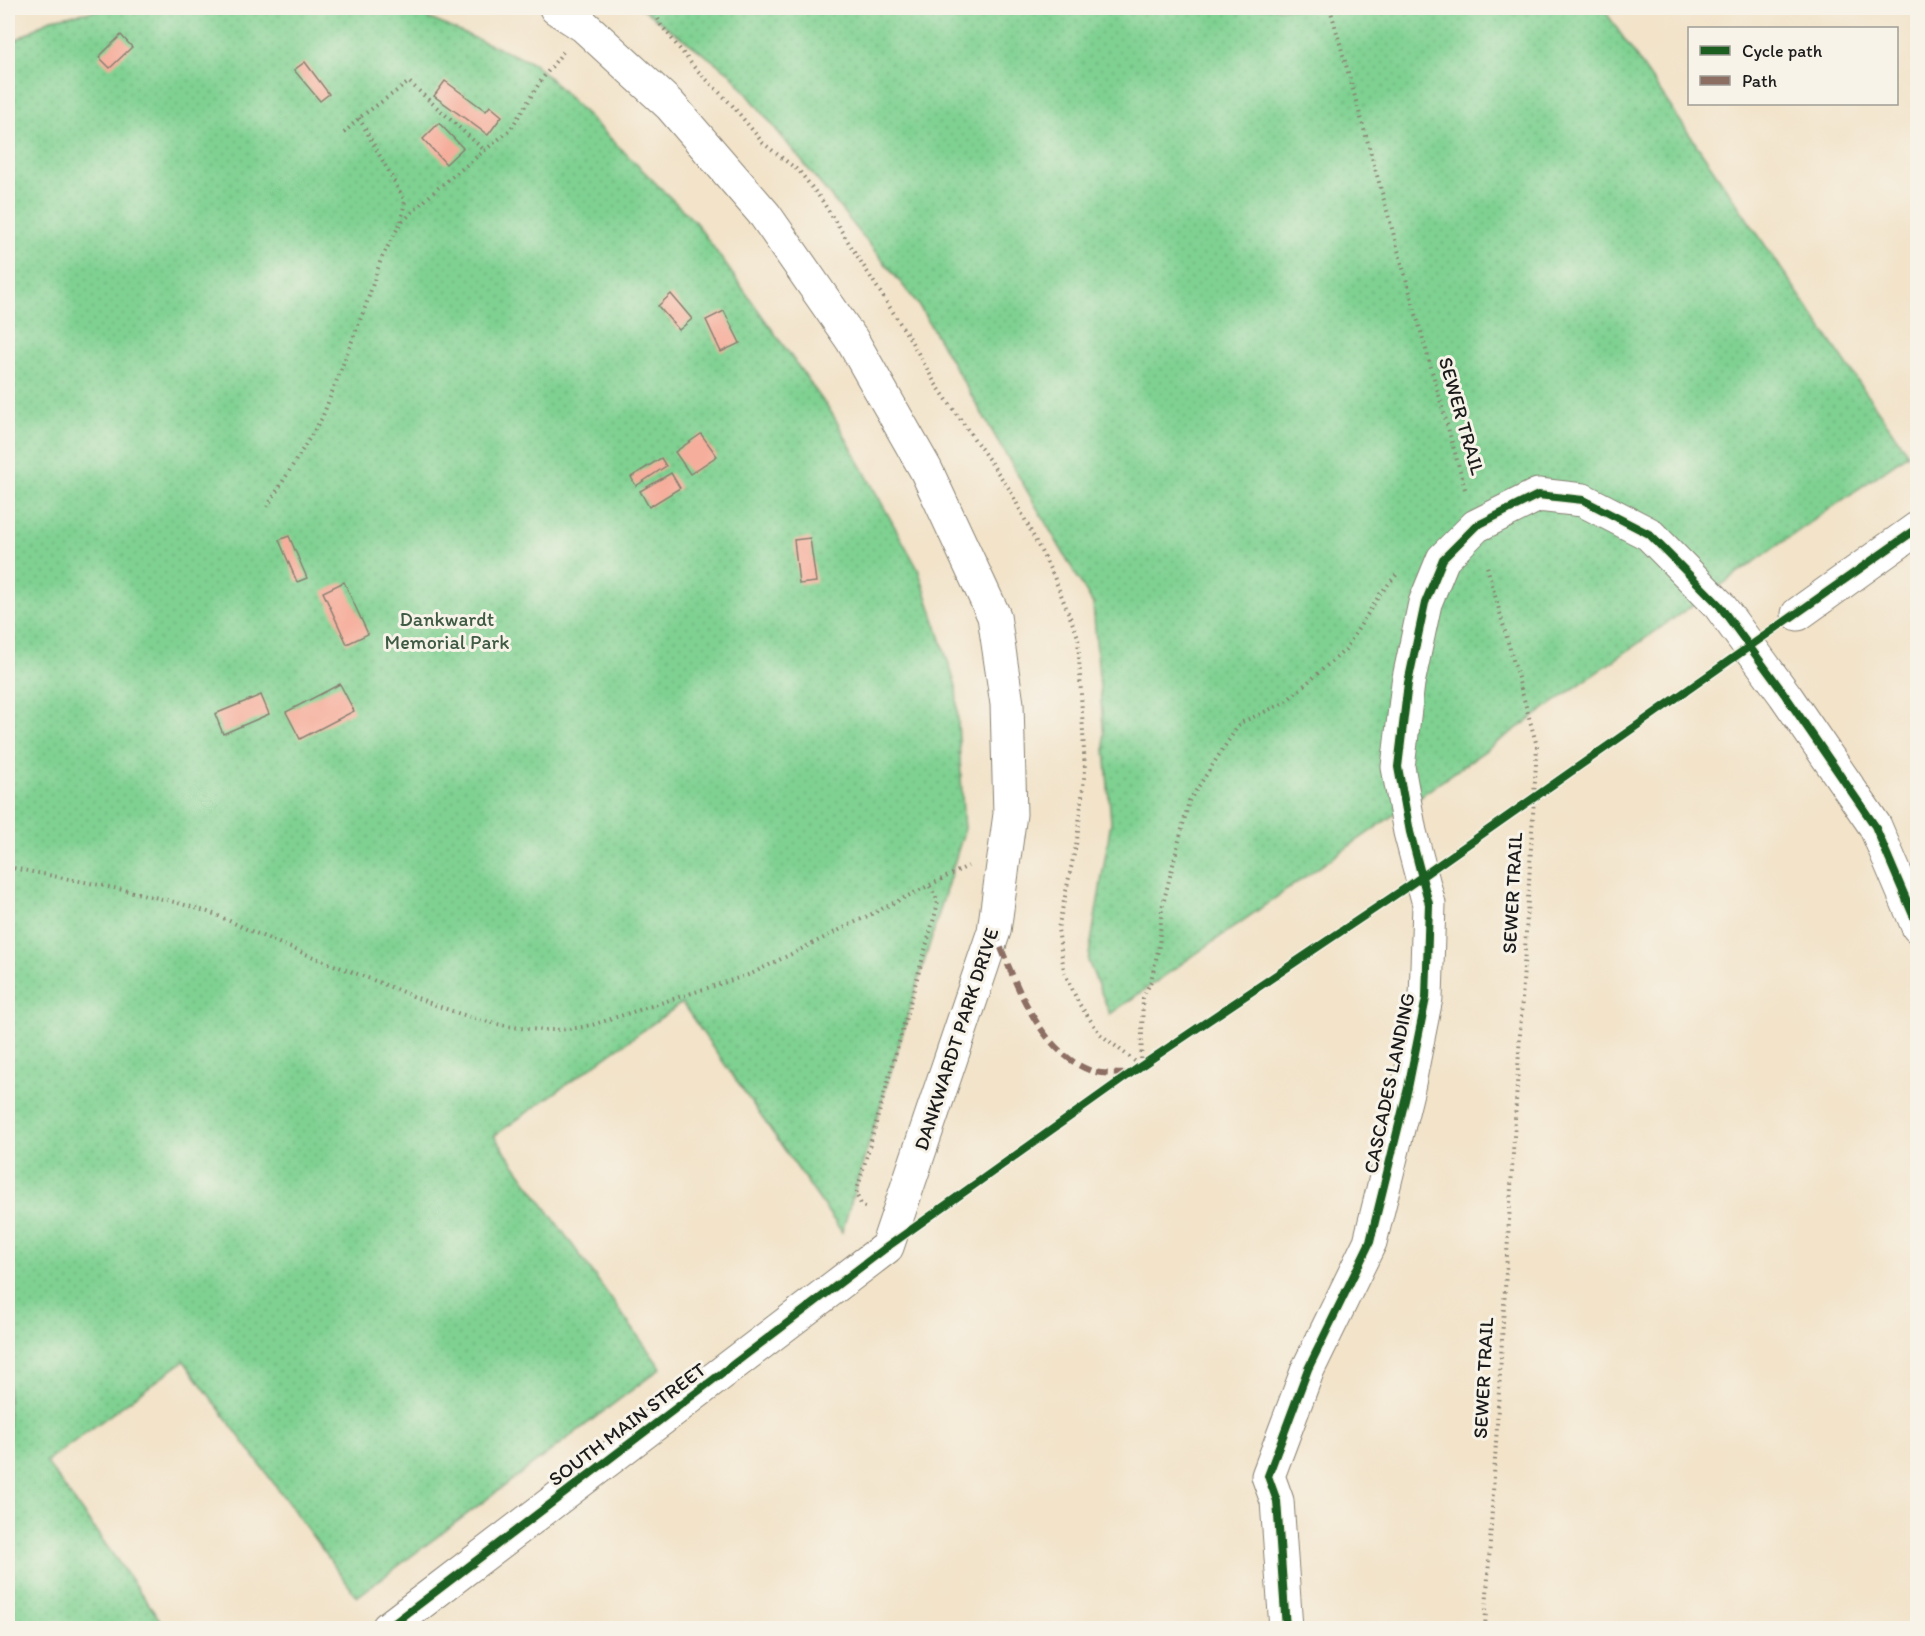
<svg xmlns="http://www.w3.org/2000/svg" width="1925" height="1636" viewBox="0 0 1925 1636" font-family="Itim,sans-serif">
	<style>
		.park { fill: url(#park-dots); stroke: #4e7657; stroke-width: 1.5 }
		.building { fill: #f6ae9c }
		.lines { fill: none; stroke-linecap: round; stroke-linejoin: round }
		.minor-casing { stroke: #878072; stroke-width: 35 }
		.path { stroke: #878072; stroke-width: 4; stroke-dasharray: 1.5 4.5; stroke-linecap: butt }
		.minor { stroke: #fff; stroke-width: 33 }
		.quiet { stroke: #8d6e63; stroke-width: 6; stroke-dasharray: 12 6; stroke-linecap: butt }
		.cycleway-casing { stroke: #f7f3e8; stroke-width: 11 }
		.cycleway { stroke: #1b5e20; stroke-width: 8 }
		.labels { text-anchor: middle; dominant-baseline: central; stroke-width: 6; stroke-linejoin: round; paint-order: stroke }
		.street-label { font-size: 20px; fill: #1c1c1c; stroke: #f7f3e8 }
		.park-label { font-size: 20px; fill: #3f5b45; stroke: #f7f3e8 }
	</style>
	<defs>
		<pattern id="park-dots" width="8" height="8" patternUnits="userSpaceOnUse" patternTransform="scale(1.5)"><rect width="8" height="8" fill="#7fd192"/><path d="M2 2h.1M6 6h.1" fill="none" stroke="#6db37d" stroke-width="1.8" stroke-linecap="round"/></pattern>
	</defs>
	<rect width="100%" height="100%" fill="#f7f3e8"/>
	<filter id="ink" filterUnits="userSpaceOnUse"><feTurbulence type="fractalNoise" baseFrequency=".0167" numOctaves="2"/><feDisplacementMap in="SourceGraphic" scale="12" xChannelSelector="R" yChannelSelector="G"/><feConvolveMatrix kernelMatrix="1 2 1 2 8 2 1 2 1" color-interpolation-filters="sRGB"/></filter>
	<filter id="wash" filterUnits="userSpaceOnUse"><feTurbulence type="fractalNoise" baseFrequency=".008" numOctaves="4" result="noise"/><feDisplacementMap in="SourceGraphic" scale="24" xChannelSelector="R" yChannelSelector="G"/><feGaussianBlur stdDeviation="1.35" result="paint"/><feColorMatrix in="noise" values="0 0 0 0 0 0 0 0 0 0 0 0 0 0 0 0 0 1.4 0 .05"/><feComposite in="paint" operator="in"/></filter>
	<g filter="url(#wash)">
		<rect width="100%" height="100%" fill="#f2e3c9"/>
		<path class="park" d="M 111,8 L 405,8 L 535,64 L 696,223 L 833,415 L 918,569 L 956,686 L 964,831 L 842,1232 L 682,1003 L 494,1136 L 661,1368 L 357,1597 L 184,1361 L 46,1462 L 166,1628 L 8,1628 L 8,45 L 51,19 Z
			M 641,8 L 1603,8 L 1908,454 L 1110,1014 L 1088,961 L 1111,822 L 1093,604 L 918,304 L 731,74 Z"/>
		<g id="blocks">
			<path class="building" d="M 121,35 L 132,47 L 110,68 L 99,57 Z
				M 305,62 L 329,94 L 320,101 L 294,70 Z
				M 445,81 L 486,111 L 490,106 L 502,116 L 488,135 L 434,96 Z
				M 439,123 L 463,148 L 446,164 L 423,139 Z
				M 671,294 L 692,319 L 679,330 L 658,306 Z
				M 724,311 L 740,343 L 721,352 L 706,320 Z
				M 701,434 L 717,456 L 690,474 L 675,452 Z
				M 661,458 L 666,466 L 636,486 L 631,477 Z
				M 671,473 L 680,488 L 649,507 L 640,491 Z
				M 289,536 L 307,578 L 297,582 L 279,540 Z
				M 810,538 L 816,582 L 799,584 L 794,540 Z
				M 344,582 L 368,634 L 347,644 L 323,592 Z
				M 340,684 L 354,711 L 300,739 L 286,712 Z
				M 261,695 L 269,714 L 223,734 L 215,714 Z"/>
		</g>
	</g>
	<g filter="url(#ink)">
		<use href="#blocks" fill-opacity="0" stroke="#878072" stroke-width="1.5"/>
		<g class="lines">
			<g class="minor-casing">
				<path id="minor" d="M 1798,614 L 1918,528
					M 388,1628 L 887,1247 L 994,931 L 1010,814 L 1007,704 L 994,616 L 926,470 L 852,340 L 765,215 L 670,105 L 584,26 L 556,8
					M 1286,1628 L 1277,1501 L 1268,1476 L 1308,1369 L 1370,1242 L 1408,1088 L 1426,998 L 1429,904 L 1410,832 L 1398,767 L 1408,683 L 1425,603 L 1443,559 L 1476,526 L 1538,495 L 1583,500 L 1649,534 L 1719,605 L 1785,695 L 1875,826 L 1918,927"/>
			</g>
			<path class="path" d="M 653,8 L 661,25 L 694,67 L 732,105 L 763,143 L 800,172 L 821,199 L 910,339 L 935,383 L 1010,490 L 1054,577 L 1078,637 L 1085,770 L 1077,840 L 1058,929 L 1064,971 L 1078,1002 L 1100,1034 L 1141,1066
				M 1330,8 L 1466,492
				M 359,118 L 405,201 L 401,222
				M 344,133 L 359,118 L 409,82 L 484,150
				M 267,507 L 322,418 L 366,305 L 381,259 L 400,224 L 438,188 L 510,130 L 542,79 L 563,52
				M 8,867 C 75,881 143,891 208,912 C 225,918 241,927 258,934 C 296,951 334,965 373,980 C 443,1008 515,1043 592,1025 L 751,974 L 968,866
				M 1141,1065 L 1143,998 L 1151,981 L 1159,946 L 1162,908 L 1189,801 L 1240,723 L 1284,703 L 1345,650 L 1380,594 L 1398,573
				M 865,1207 L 862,1206 L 856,1194 L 936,911 L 938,901 L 929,885
				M 1485,1628 L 1537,746 L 1486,563"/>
			<use href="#minor" class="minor"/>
			<path class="quiet" d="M 994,931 C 1014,978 1037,1049 1089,1070 C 1100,1075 1118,1073 1131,1074"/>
			<g class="cycleway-casing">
				<path id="cycleway" d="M 388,1628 L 887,1247 L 1141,1066 L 1407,887 L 1918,528
					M 1286,1628 L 1277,1501 L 1268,1476 L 1308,1369 L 1370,1242 L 1408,1088 L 1426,998 L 1429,904 L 1410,832 L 1398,767 L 1408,683 L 1425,603 L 1443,559 L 1476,526 L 1538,495 L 1583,500 L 1649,534 L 1719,605 L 1785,695 L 1875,826 L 1918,927"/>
			</g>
			<use href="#cycleway" class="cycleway"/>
		</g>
	</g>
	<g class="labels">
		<g class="street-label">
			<text transform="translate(1462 416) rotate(74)">SEWER TRAIL</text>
			<text transform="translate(1512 893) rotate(-87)">SEWER TRAIL</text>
			<text transform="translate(956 1039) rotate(-72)">DANKWARDT PARK DRIVE</text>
			<text transform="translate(1389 1083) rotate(-78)">CASCADES LANDING</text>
			<text transform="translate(1483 1378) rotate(-87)">SEWER TRAIL</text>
			<text transform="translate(627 1424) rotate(-37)">SOUTH MAIN STREET</text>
		</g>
		<g class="park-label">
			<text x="447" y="619">Dankwardt<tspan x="447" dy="23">Memorial Park</tspan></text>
		</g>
	</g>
	<rect width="1925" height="1636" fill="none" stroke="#f7f3e8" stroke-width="30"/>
	<rect x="1688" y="27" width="210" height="78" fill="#f7f3e8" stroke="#9f9d96" stroke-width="1.5"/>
	<rect x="1700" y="46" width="30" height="9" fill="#1b5e20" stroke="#9f9d96" stroke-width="1.5"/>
	<text x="1742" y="57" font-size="18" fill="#1c1c1c">Cycle path</text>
	<rect x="1700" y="76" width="30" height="9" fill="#8d6e63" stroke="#9f9d96" stroke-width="1.5"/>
	<text x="1742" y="87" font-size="18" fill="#1c1c1c">Path</text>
</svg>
